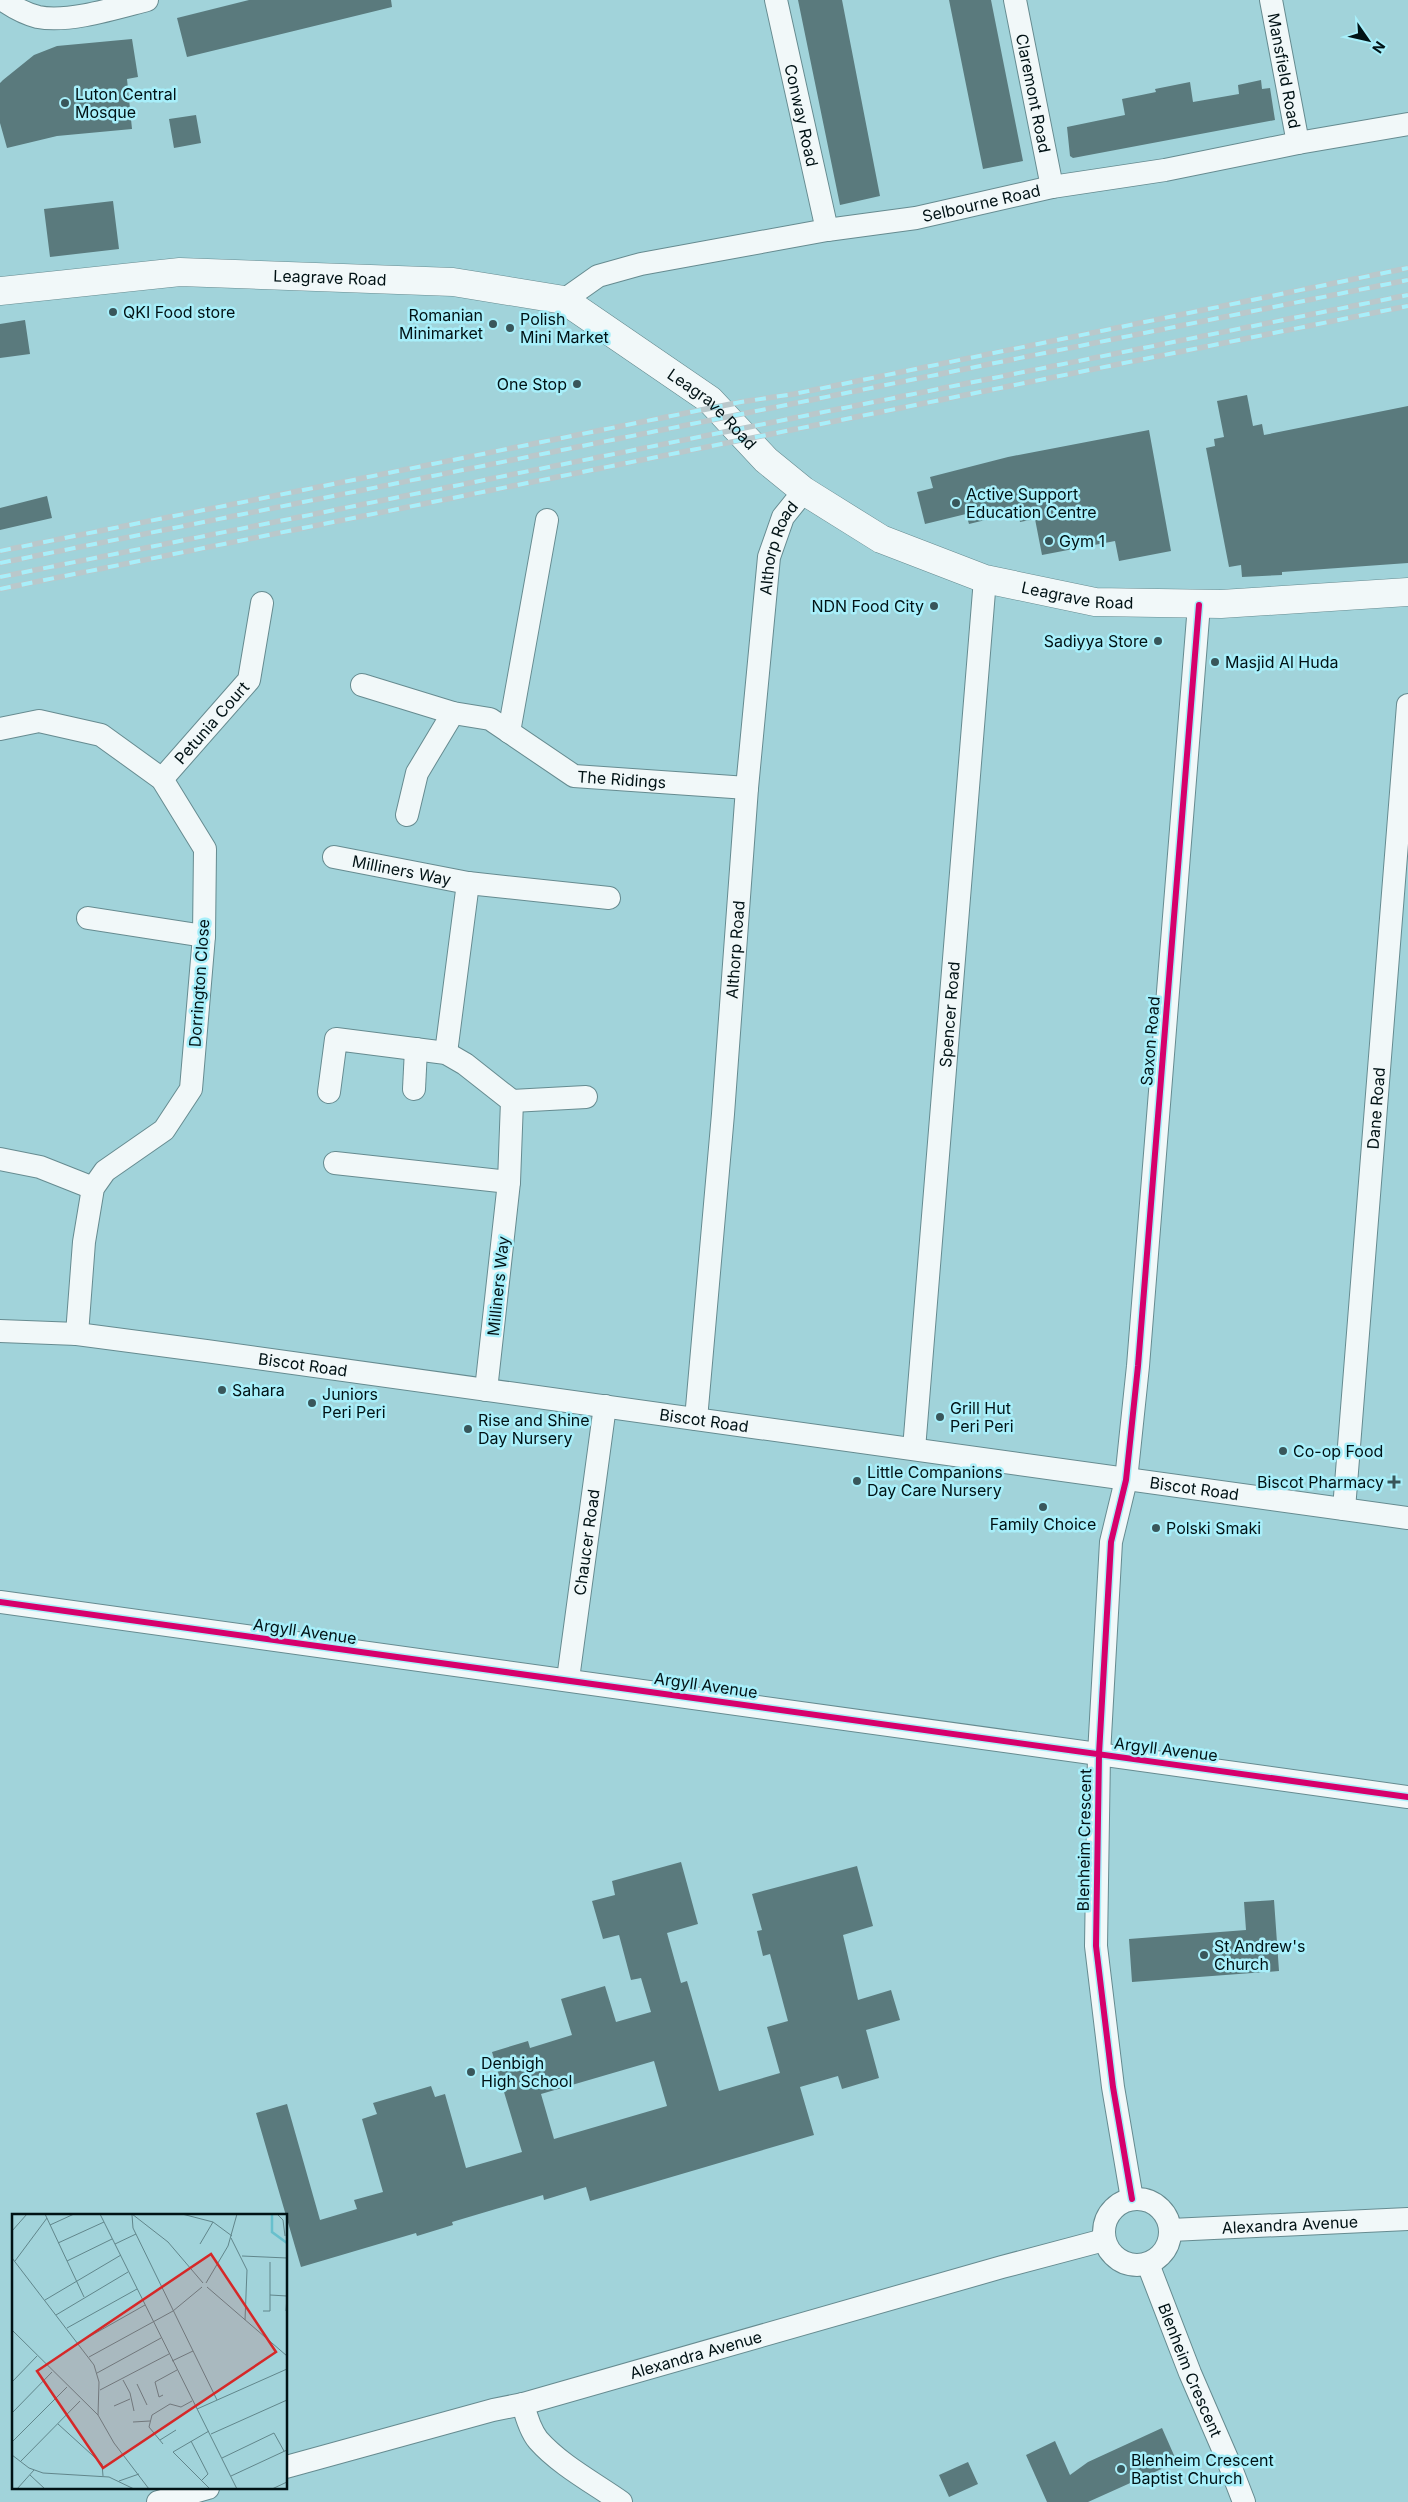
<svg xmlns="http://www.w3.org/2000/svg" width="1408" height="2502" viewBox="0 0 1408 2502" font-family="Inter,sans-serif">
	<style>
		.building { fill: #5a7a7d; fill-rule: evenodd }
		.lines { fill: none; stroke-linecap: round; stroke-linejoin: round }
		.minor-casing { stroke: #668b90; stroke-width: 24 }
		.secondary-casing { stroke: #668b90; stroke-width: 29 }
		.minor { stroke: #f1f8f9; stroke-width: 22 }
		.secondary { stroke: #f1f8f9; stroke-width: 28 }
		.rail-casing { stroke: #bac8cb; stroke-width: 5.5 }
		.rail { stroke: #a8effa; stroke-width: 4; stroke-dasharray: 11; stroke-linecap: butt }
		.cycleway-casing { stroke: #a8effa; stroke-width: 9 }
		.cycleway { stroke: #d6006c; stroke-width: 6 }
		.poi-dot { fill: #39565a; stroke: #a8effa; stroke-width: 2 }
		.labels { text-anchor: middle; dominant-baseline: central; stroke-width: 5; stroke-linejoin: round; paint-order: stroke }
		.street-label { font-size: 16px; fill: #011215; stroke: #a8effa }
		.poi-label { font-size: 16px; fill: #011215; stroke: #a8effa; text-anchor: start }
		.inset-river { fill: none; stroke: #68c0cd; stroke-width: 2.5 }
		.inset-road { fill: none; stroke: #61868b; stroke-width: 1 }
		.view { fill: #d62828; fill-opacity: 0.15; stroke: #d62828; stroke-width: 2.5 }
		.inset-edge { fill: none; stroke: #011215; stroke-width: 2.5 }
	</style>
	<rect width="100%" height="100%" fill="#a1d3da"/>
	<path class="building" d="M 249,0 L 391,0 L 392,7 L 187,57 L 177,18 Z
		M 798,0 L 842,0 L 880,196 L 840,205 Z
		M 949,0 L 991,0 L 1023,161 L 983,169 Z
		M 132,39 L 138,77 L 127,79 L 132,129 L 57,136 L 7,148 L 0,123 L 0,83 L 3,80 L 34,55 L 57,46 Z
		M 1261,80 L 1262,89 L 1270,88 L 1275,120 L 1073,158 L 1070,156 L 1067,127 L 1125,115 L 1122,99 L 1156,92 L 1155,89 L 1190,82 L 1193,102 L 1239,94 L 1238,85 Z
		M 196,115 L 201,143 L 174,148 L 169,119 Z
		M 113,201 L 119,249 L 50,257 L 44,209 Z
		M 25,320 L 30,354 L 0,358 L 0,324 Z
		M 1247,395 L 1253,426 L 1262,424 L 1264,435 L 1408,406 L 1408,563 L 1282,572 L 1282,575 L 1242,577 L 1241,565 L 1229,567 L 1206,448 L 1215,446 L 1214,439 L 1224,437 L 1217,401 Z
		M 1149,430 L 1171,551 L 1119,561 L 1115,541 L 1042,555 L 1035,519 L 1020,522 L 1018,512 L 969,524 L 966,514 L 925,524 L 917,492 L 933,488 L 930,477 L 1008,457 Z
		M 47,496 L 52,518 L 0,530 L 0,508 Z
		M 681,1862 L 698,1924 L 667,1933 L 681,1983 L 687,1981 L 719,2091 L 780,2073 L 767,2027 L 788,2021 L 770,1954 L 763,1956 L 757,1931 L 762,1930 L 752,1894 L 857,1866 L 873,1926 L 843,1935 L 858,2000 L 891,1990 L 900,2020 L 866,2030 L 879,2078 L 842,2089 L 838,2076 L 800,2087 L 814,2135 L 590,2201 L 586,2187 L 544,2200 L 543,2195 L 452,2222 L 453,2225 L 417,2236 L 416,2233 L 301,2267 L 256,2113 L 287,2104 L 320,2220 L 357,2209 L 354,2200 L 383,2192 L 362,2119 L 377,2114 L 373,2103 L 431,2086 L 435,2097 L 445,2094 L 466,2168 L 522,2152 L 492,2052 L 528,2041 L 530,2048 L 572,2035 L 561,1999 L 605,1986 L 616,2022 L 651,2012 L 641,1978 L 631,1980 L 619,1935 L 603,1939 L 592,1901 L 615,1895 L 612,1881 ZM 654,2061 L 667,2106 L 554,2139 L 541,2094 Z
		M 1274,1900 L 1279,1971 L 1132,1982 L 1129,1939 L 1246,1930 L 1244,1902 Z
		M 1162,2428 L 1177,2462 L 1088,2502 L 1047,2502 L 1026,2455 L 1055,2441 L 1070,2475 L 1088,2462 Z
		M 968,2462 L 978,2484 L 949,2497 L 939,2475 Z"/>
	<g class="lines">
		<g class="minor-casing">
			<g id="minor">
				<path d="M 3,0 C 13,7 26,14 38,17 C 69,23 116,8 147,0"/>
				<path id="s1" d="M 776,0 L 827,230"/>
				<path id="s2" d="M 1015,0 L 1052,187"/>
				<path id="s3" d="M 1271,0 L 1298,143"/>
				<path id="s4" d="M 564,300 L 598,276 L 641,264 L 827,230 L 916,218 L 1052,187 L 1165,170 L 1298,143 L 1408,124"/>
				<path id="s5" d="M 362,685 L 453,713 L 490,719 L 574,776 L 747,788"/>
				<path d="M 0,729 L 39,721 L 101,735 L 162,779 L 205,849 L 204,936 L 191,1089 L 164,1130 L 105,1171 L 93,1188 L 84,1242 L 77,1334"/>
				<path d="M 509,732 L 547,520"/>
				<path id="s6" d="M 162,779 L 249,680 L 262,603"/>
				<path d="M 407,815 L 417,773 L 453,713"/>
				<path id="s7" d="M 334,857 L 468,883 L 609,898"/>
				<path d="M 88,918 L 204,936"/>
				<path d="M 446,1053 L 468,883"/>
				<path d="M 414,1089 L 416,1049"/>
				<path d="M 329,1092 L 336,1039 L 446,1053 L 465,1064 L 512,1101 L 509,1182 L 486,1390"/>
				<path d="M 512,1101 L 586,1097"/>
				<path d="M 0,1159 L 40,1167 L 93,1188"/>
				<path d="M 335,1163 L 509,1182"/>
				<path id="s8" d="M 0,1331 L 77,1334 L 206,1351 L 1408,1518"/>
				<path id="s9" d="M 696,1419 L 723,1114 L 747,788 L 769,557 L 783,517 L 804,491"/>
				<path id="s10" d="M 914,1449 L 985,579"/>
				<path id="s11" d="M 1344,1509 L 1408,705"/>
				<path d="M 0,1602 L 1408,1797"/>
				<path id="s12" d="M 568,1679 L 605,1406"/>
				<circle cx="1137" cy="2232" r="33"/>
				<path d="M 1132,2199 L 1113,2087 L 1096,1946 L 1099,1754 L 1111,1542 L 1126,1480 L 1138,1366 L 1199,605"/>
				<path id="s13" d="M 1171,2230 L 1408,2219"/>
				<path id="s14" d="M 1148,2264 L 1190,2373 L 1229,2463 L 1244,2502"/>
				<path d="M 523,2404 C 526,2416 530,2430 538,2440 C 560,2465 594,2483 621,2502"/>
				<path id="s15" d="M 286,2467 L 493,2410 L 523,2404 L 1002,2267 L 1104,2240"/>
				<path d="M 158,2502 L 208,2488"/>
			</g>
		</g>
		<g class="secondary-casing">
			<g id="secondary">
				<path id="s16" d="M 0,291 L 180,272 L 453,282 L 564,300 L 710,400 L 766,460 L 804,491 L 881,539 L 985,579 L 1095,602 L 1221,604 L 1408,592"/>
			</g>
		</g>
		<use href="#minor" class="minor"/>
		<use href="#secondary" class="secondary"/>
		<g class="rail-casing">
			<path id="rail" d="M 0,551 L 741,402 L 794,394 L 1408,268
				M 0,563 L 1408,280
				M 0,577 L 1408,295
				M 0,589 L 1408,306"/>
		</g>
		<use href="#rail" class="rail"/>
		<g class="cycleway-casing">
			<path id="cycleway" d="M 0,1602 L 1408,1797
				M 1132,2199 L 1113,2087 L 1096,1946 L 1099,1754 L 1111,1542 L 1126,1480 L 1138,1366 L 1199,605"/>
		</g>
		<use href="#cycleway" class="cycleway"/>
	</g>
	<g class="poi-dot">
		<circle cx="65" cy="103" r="5"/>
		<circle cx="113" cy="312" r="5"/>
		<circle cx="493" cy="324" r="5"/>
		<circle cx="510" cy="328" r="5"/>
		<circle cx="577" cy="384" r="5"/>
		<circle cx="956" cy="503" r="5"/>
		<circle cx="1049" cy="541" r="5"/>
		<circle cx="934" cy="606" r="5"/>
		<circle cx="1158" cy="641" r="5"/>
		<circle cx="1215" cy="662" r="5"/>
		<circle cx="222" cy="1390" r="5"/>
		<circle cx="312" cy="1403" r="5"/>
		<circle cx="940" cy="1417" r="5"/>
		<circle cx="468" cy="1429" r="5"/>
		<circle cx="1283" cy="1451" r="5"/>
		<circle cx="857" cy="1481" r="5"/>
		<path d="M1391.5 1474.5h5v5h5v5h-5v5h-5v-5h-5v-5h5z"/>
		<circle cx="1043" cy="1507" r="5"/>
		<circle cx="1156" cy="1528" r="5"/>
		<circle cx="1204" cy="1955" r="5"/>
		<circle cx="471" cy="2072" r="5"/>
		<circle cx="1121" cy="2469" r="5"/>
	</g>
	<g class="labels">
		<g class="street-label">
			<text stroke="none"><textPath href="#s3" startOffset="72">Mansfield Road</textPath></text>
			<text stroke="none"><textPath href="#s2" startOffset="95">Claremont Road</textPath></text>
			<text stroke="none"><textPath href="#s1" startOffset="118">Conway Road</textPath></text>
			<text stroke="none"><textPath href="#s4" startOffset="432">Selbourne Road</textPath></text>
			<text stroke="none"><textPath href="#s16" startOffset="331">Leagrave Road</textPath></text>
			<text stroke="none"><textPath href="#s16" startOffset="751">Leagrave Road</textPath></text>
			<text stroke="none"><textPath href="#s9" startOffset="876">Althorp Road</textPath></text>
			<text stroke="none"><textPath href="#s16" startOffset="1171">Leagrave Road</textPath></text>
			<text stroke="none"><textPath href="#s6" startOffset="75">Petunia Court</textPath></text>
			<text stroke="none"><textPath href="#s5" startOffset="282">The Ridings</textPath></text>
			<text stroke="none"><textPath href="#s7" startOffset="69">Milliners Way</textPath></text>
			<text stroke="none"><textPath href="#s9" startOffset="471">Althorp Road</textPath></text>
			<text transform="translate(199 983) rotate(-86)">Dorrington Close</text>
			<text stroke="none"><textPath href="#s10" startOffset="436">Spencer Road</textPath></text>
			<text transform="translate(1150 1041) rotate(-85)">Saxon Road</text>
			<text stroke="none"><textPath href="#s11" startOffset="402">Dane Road</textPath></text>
			<text transform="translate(498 1286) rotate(-84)">Milliners Way</text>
			<text stroke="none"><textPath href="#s8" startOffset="305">Biscot Road</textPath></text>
			<text stroke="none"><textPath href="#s8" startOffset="710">Biscot Road</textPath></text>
			<text stroke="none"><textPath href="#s8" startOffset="1205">Biscot Road</textPath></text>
			<text stroke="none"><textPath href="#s12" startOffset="138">Chaucer Road</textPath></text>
			<text transform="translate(305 1631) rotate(8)">Argyll Avenue</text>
			<text transform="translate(706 1685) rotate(8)">Argyll Avenue</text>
			<text transform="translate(1166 1749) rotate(7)">Argyll Avenue</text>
			<text transform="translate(1084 1840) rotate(-89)">Blenheim Crescent</text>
			<text stroke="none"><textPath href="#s13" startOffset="119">Alexandra Avenue</textPath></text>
			<text stroke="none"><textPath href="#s15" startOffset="425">Alexandra Avenue</textPath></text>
			<text stroke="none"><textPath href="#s14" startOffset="114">Blenheim Crescent</textPath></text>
		</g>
		<g class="poi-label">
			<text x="75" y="94">Luton Central<tspan x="75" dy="18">Mosque</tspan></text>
			<text x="123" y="312">QKI Food store</text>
			<text x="483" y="315" text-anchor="end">Romanian<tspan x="483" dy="18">Minimarket</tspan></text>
			<text x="520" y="319">Polish<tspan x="520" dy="18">Mini Market</tspan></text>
			<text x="567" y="384" text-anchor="end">One Stop</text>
			<text x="966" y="494">Active Support<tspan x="966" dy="18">Education Centre</tspan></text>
			<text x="1059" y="541">Gym 1</text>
			<text x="924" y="606" text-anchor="end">NDN Food City</text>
			<text x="1148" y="641" text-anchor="end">Sadiyya Store</text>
			<text x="1225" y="662">Masjid Al Huda</text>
			<text x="232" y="1390">Sahara</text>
			<text x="322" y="1394">Juniors<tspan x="322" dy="18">Peri Peri</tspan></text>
			<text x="950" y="1408">Grill Hut<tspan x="950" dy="18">Peri Peri</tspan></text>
			<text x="478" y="1420">Rise and Shine<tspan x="478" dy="18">Day Nursery</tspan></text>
			<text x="1293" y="1451">Co-op Food</text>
			<text x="867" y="1472">Little Companions<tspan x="867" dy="18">Day Care Nursery</tspan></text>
			<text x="1384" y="1482" text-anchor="end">Biscot Pharmacy</text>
			<text x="1043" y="1524" text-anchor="middle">Family Choice</text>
			<text x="1166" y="1528">Polski Smaki</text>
			<text x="1214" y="1946">St Andrew's<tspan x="1214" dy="18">Church</tspan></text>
			<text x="481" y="2063">Denbigh<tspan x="481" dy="18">High School</tspan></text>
			<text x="1131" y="2460">Blenheim Crescent<tspan x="1131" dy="18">Baptist Church</tspan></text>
		</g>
	</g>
	<g transform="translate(12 2214)">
		<rect width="275" height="275" fill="#a1d3da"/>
		<path class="inset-river" d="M 260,1 L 260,18 L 275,29"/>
		<path class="inset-road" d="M 33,0 L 72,83M 88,0 L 225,275M 120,0 L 156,28 L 191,69M 170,0 L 201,8 L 220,22M 265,0 L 271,6 L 273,22M 120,1 L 121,14 L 205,186M 38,11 L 62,0M 0,17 L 15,0M 219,24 L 235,56 L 233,106M 46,29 L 92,8M 103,30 L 124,20M 188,30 L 201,8M 230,42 L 275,44M 0,44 L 82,151 L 87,168 L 86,201 L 102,229 L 137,275M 3,47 L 35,4M 55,47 L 100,25M 258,48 L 258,81 L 275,82M 275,53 L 275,69M 194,69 L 216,32 L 225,0M 195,73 L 275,142M 33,86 L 109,41M 251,97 L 258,97 L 258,81M 274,97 L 275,82M 44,101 L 116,58M 55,114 L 125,75M 0,116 L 86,201M 66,129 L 133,91M 77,143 L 161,97 L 190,73M 160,147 L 181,137M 85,159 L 149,124M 111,166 L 118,179 L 122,197M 0,168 L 25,142M 125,170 L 135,191M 88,176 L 157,140M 151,181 L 147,183 L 143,168 L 165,156M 102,192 L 118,185M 185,195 L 275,155M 0,199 L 40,158M 121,208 L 138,207M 46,210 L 90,250 L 91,262M 197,217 L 161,238 L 198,275M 199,220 L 275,186M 148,226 L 164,216M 179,227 L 196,260 L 190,266M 0,228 L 55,173M 151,230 L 137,213 L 140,201 L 158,190 L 169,193 L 180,187M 0,241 L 17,254 L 31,259 L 97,263 L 122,275M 210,244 L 262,219 L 272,237M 8,248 L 68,187M 18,261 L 33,275M 219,262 L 275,236M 107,267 L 127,260M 5,275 L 22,256M 260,275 L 275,268"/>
		<path class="view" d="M 199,40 L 264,138 L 91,254 L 25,157 Z"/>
		<rect width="275" height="275" class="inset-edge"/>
	</g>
	<g transform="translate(1368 40) rotate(124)" stroke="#a8effa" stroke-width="4" paint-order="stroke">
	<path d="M0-4L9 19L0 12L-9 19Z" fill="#011215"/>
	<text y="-8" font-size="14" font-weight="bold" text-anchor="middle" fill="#011215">N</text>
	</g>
</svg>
